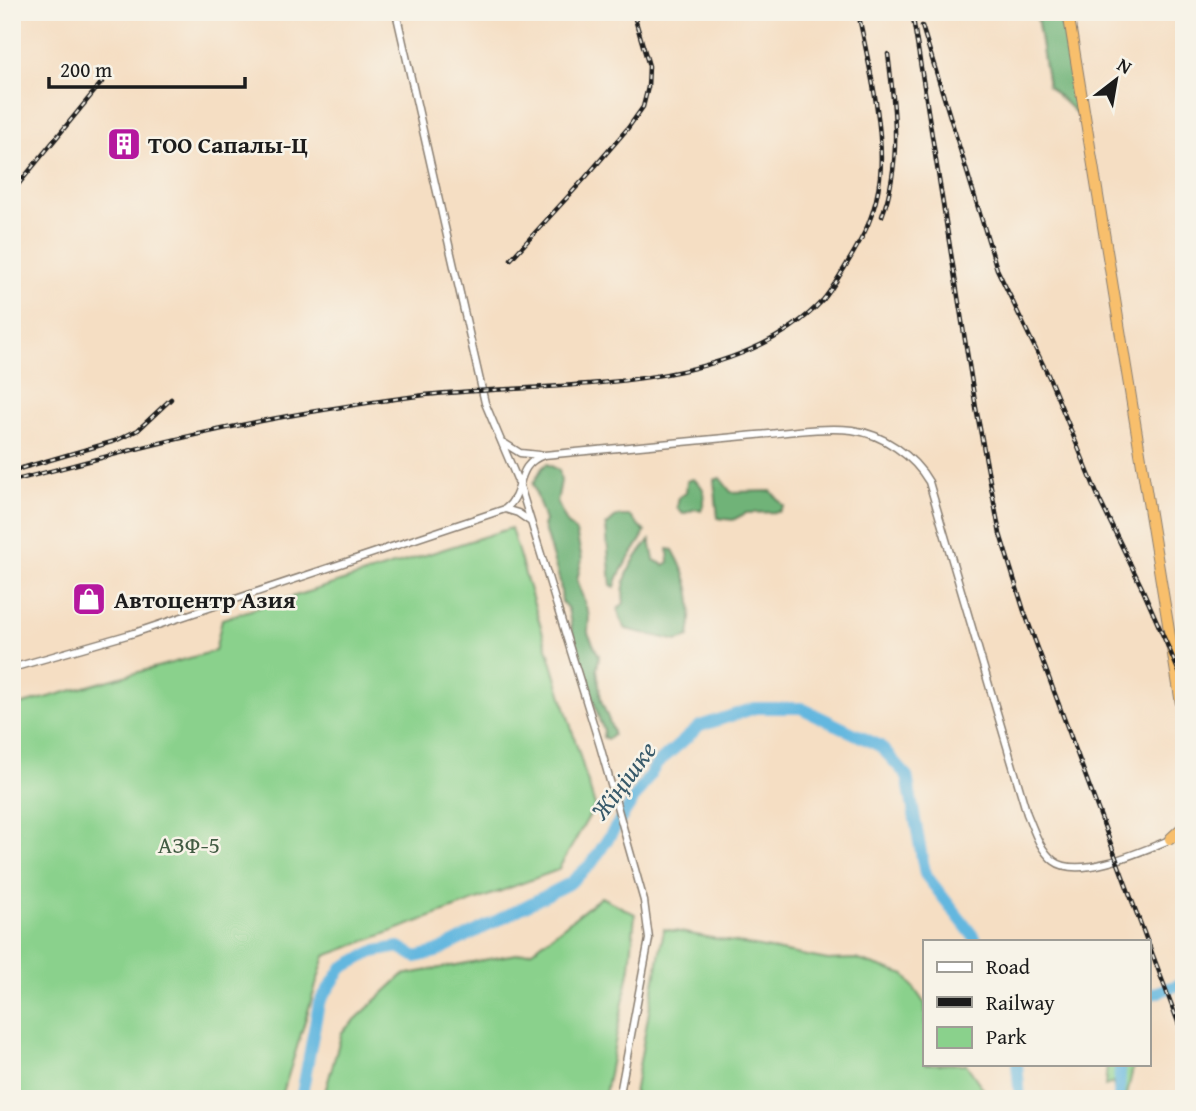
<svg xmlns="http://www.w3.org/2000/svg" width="1196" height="1111" viewBox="0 0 1196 1111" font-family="'Gentium Book Plus',serif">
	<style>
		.green { fill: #8ad18c; stroke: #537654; stroke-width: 2 }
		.forest { fill: #6fb378; stroke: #46684a; stroke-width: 2 }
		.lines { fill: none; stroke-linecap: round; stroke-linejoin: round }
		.river { stroke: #63b7df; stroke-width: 12 }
		.minor-casing { stroke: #887d70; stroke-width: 9 }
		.highway-casing { stroke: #887d70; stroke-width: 12 }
		.minor { stroke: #fff; stroke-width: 6 }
		.highway { stroke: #f8bf6c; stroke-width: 10 }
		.rail-casing { stroke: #1c1c1c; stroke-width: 4.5 }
		.rail { stroke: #f7f3e8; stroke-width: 2; stroke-dasharray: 5; stroke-linecap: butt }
		.labels { text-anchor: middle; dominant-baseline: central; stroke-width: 5; stroke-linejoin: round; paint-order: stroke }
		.poi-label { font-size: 24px; font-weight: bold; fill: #1c1c1c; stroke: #f7f3e8; text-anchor: start }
		.park-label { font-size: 24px; fill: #425b43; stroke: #f7f3e8 }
		.water-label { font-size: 26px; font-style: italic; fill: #385a6a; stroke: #f7f3e8 }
	</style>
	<rect width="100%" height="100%" fill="#f7f3e8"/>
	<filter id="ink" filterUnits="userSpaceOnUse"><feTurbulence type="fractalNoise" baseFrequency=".0143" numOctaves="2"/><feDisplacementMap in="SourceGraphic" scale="14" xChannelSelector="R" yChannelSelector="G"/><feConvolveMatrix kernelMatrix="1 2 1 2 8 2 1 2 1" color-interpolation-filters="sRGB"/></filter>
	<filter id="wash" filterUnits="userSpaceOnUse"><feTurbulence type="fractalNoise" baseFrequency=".00686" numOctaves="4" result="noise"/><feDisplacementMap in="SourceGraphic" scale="28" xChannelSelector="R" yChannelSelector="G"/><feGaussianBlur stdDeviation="1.57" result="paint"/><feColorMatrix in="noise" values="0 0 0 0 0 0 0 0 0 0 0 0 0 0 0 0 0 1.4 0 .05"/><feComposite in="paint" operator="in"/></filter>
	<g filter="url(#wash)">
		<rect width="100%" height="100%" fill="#f5dec3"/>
		<path class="green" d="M 511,528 L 595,806 L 558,870 L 325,956 L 281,1099 L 12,1099 L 12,707 L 215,651 L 222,619 Z
			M 601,897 L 635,914 L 630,967 L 604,1099 L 323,1099 L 342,1032 L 403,975 L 532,951 Z
			M 664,929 L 828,960 L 856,959 L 905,975 L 925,1004 L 925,1064 L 966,1064 L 990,1099 L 633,1099 Z
			M 1107,1064 L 1134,1064 L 1126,1099 L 1116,1099 L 1113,1083 L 1105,1086 Z"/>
		<path class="forest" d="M 1063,12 L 1079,116 L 1048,86 L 1037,17 Z
			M 547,464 L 559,470 L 561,481 L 557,502 L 567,523 L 576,532 L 582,559 L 577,580 L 589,616 L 588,633 L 599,656 L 597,669 L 601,700 L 613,731 L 613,735 L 608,739 L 603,737 L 604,730 L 600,722 L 573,635 L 568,609 L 562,602 L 560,582 L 543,525 L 545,521 L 533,484 L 542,468 Z
			M 720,478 L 731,492 L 771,491 L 784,506 L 779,512 L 746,513 L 733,520 L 718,518 L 714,480 Z
			M 693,479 C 706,487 707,497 701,511 L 695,509 L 683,514 L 677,508 L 679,497 L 686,493 L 687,481 Z
			M 617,516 L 630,516 L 645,532 C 636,551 619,568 615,587 L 611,585 L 606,526 Z
			M 650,540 L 654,560 L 664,565 L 669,562 L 668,549 L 673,550 C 690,580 695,602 689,637 L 677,641 L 626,629 L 620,619 L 618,609 L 624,603 C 620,580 634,557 650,540 Z"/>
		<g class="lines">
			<path class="river" d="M 1149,995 L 1184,983
				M 1017,1064 L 1020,1099
				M 301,1099 L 319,1003 L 342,968 L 372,952 L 399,947 L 416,957 L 436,952 L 570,883 L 592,863 L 657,764 L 700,726 L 755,708 L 801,708 L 880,746 L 907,776 L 925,874 L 977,941
				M 1119,1099 L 1120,1064"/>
		</g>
	</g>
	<g filter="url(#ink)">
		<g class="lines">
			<g class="minor-casing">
				<path id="minor" d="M 396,12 L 485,403 L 520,486 L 600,746 L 644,901 L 649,939 L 619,1099
					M 504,443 L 520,453 L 539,455
					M 505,509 L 518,513 L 531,522
					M 12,668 L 134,633 L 505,509 C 527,492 513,466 544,455 C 612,449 679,442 746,436 C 776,434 823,426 852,430 C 883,434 914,456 929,482 L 1027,814 C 1034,830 1039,849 1054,861 C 1081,882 1155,845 1184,834"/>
			</g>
			<g class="highway-casing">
				<path id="highway" d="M 1068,12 L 1184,722
					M 1170,839 L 1184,826"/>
			</g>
			<use href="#minor" class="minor"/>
			<use href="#highway" class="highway"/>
			<g class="rail-casing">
				<path id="rail" d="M 912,12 L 976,408 L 1000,534 L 1024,611 L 1147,941
					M 922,26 L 997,269 L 1049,377 L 1100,501 L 1142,588 L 1184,683
					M 12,192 L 102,82
					M 882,216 C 902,163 895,108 888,54
					M 511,259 L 585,178 L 628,128 L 643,107 L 648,87 L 649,66 L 633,12
					M 12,471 L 115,441 L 138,430 L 171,399
					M 12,481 C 79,464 146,445 213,431 C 281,416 349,405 417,396 C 541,381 731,399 823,300 C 831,291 838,278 845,267 C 864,236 876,214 880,177 C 885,127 868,61 858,12
					M 1149,945 L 1184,1038"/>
			</g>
			<use href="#rail" class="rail"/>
		</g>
	</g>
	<defs>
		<g id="building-square" transform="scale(1.75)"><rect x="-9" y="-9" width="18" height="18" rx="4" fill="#b5179e" stroke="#f7f3e8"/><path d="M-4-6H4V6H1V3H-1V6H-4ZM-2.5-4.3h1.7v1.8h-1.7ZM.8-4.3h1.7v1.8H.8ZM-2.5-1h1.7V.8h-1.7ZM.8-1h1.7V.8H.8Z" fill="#fff"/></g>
		<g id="shop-square" transform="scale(1.75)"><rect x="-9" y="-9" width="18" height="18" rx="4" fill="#b5179e" stroke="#f7f3e8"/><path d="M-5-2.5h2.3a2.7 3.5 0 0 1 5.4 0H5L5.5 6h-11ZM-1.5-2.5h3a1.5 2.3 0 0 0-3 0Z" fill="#fff"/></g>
	</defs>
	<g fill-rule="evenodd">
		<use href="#building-square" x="124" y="144"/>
		<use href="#shop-square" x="89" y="599"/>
	</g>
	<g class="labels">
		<g class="poi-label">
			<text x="148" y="144">ТОО Сапалы-Ц</text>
			<text x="114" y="599">Автоцентр Азия</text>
		</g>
		<g class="park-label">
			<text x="189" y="844">АЗФ-5</text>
		</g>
		<g class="water-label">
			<text transform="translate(623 780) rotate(-53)">Жіңішке</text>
		</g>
	</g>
	<rect width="1196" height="1111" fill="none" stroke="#f7f3e8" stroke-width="42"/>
	<rect x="923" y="940" width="228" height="126" fill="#f7f3e8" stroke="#9f9d96" stroke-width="2"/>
	<rect x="937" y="962" width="35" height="10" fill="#ffffff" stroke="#9f9d96" stroke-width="2"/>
	<text x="986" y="974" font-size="21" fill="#1c1c1c">Road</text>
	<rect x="937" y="997" width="35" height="10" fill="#1c1c1c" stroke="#9f9d96" stroke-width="2"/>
	<text x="986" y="1010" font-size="21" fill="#1c1c1c">Railway</text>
	<rect x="937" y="1027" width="35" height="21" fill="#8ad18c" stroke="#9f9d96" stroke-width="2"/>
	<text x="986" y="1044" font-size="21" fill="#1c1c1c">Park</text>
	<g transform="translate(1116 80) rotate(31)" stroke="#f7f3e8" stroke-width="5" paint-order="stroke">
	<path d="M0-5L12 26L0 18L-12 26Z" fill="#1c1c1c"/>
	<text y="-10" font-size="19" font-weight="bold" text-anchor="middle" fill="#1c1c1c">N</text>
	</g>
	<path d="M49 77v10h196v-10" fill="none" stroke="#1c1c1c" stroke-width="3.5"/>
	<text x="60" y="77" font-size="21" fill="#1c1c1c" stroke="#f7f3e8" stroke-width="5" paint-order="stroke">200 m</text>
</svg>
